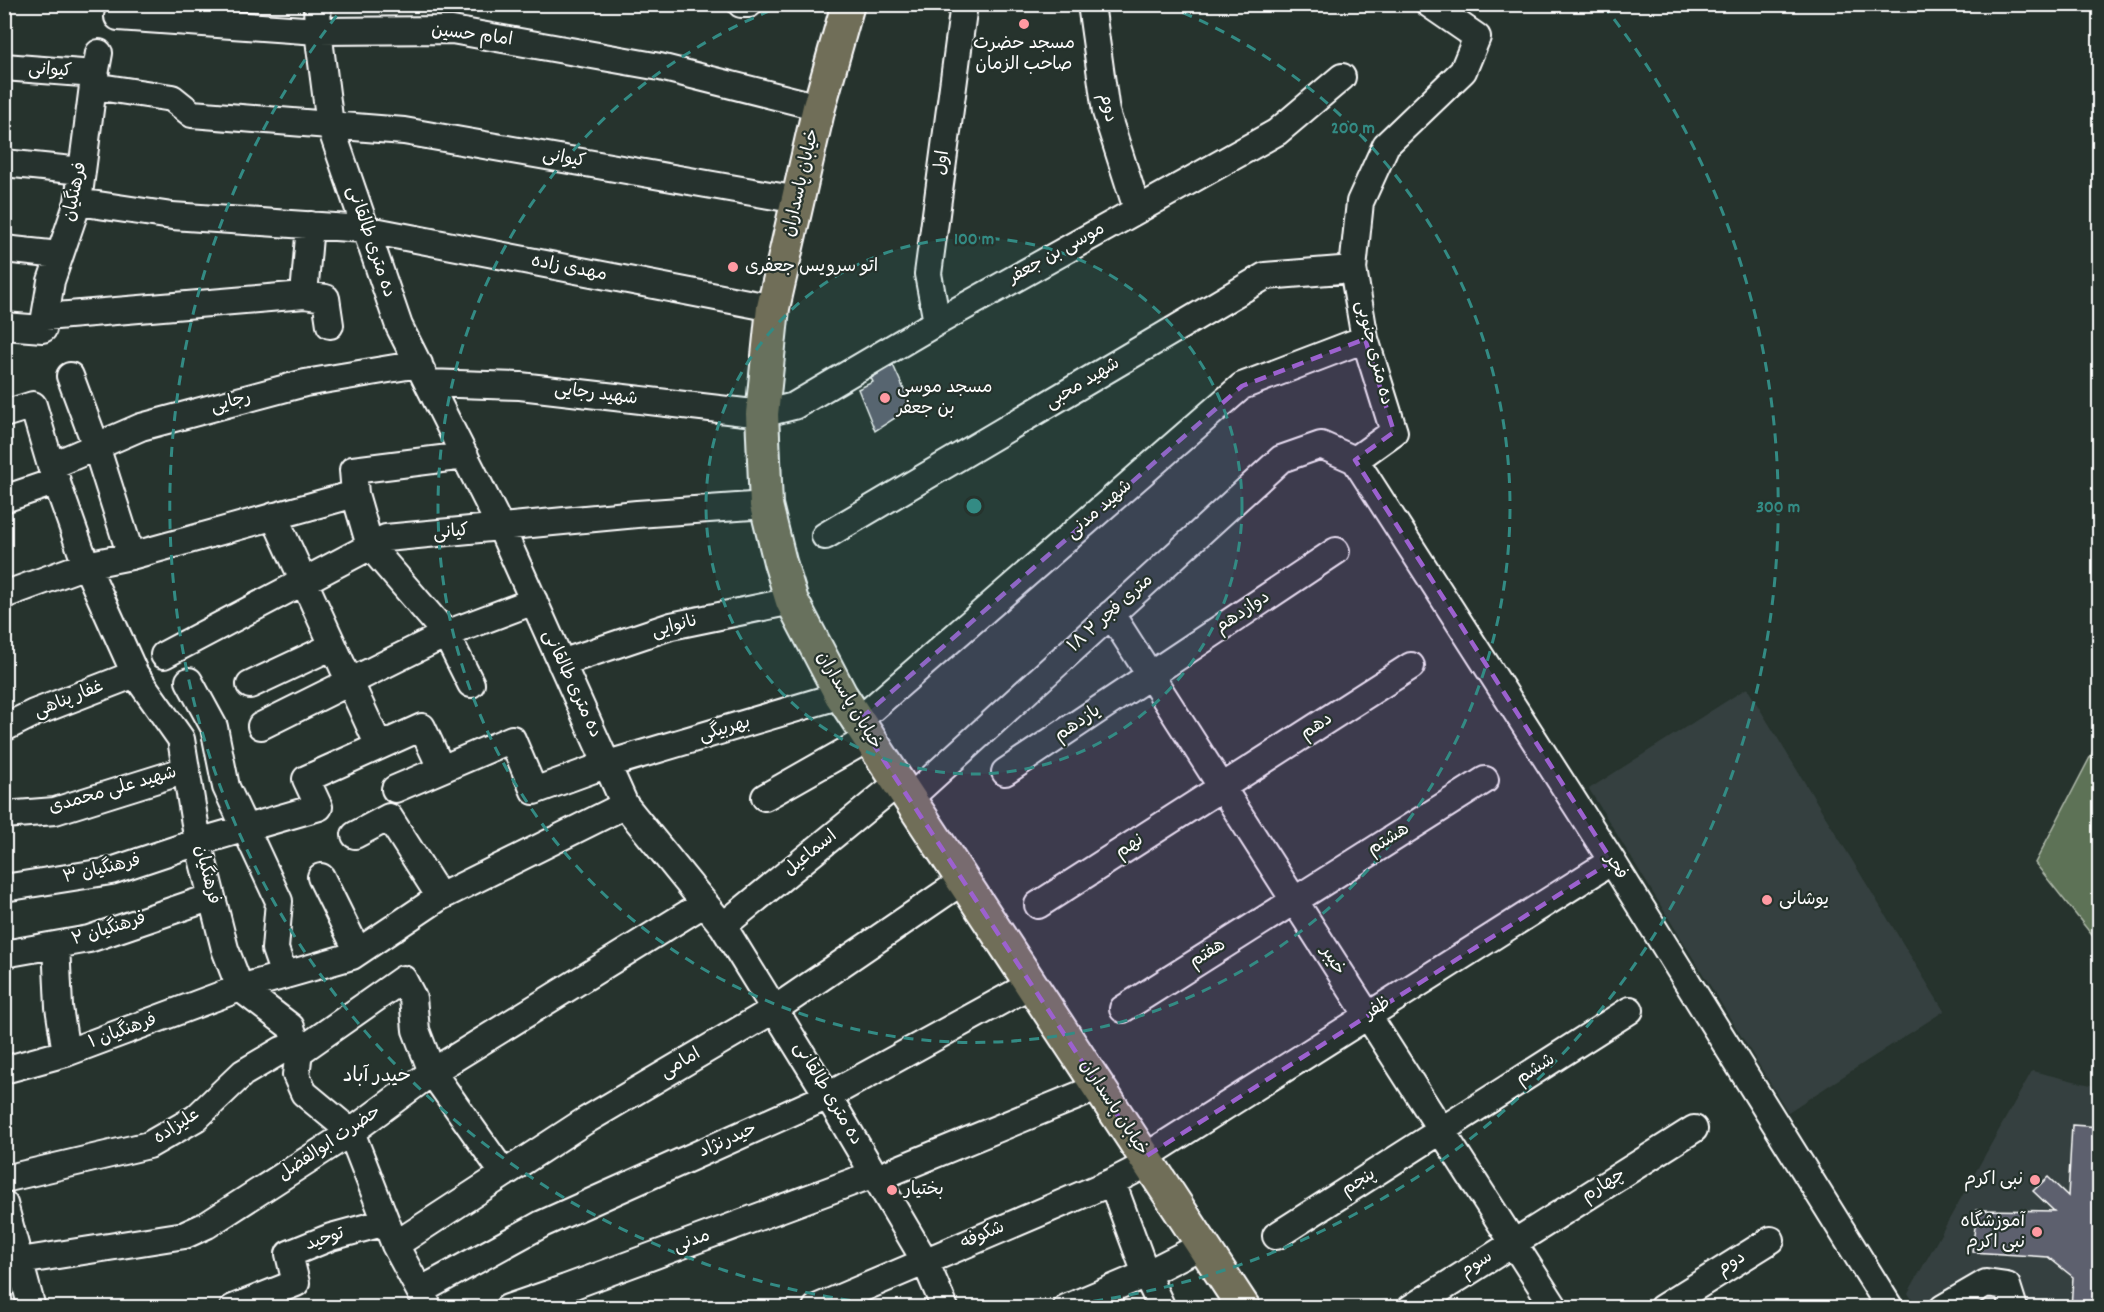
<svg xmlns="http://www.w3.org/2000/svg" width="2104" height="1312" viewBox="0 0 2104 1312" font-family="Dekko,'Playpen Sans Arabic',sans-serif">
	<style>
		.built { fill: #364140 }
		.green { fill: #5d7256; stroke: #aeb8aa; stroke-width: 1.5 }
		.building { fill: #5d616e; stroke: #fff; stroke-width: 1.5 }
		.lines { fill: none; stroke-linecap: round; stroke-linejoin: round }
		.minor-casing { stroke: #fff; stroke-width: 30 }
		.major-casing { stroke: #fff; stroke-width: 36 }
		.minor { stroke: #26332d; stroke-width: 26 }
		.major { stroke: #706e59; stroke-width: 32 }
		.marked { fill: #9c61cf; fill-opacity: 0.2; stroke: #9c61cf; stroke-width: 4.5; stroke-dasharray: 12 8; stroke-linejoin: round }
		.ring { fill: none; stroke: #338b84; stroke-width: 3; stroke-dasharray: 10 8 }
		.poi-dot { fill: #ff9aa2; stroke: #26332d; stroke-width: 2 }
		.labels { text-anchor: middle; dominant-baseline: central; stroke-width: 4.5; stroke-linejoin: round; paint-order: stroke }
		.street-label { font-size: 18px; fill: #fff; stroke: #26332d }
		.poi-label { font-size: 18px; fill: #fff; stroke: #26332d; text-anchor: start }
		.neighbourhood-label { font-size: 20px; fill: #fff; stroke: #26332d }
		.centre { fill: #338b84; stroke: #26332d; stroke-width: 3 }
		.ring-label { font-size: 18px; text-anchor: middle; font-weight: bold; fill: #338b84; stroke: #26332d; stroke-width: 4.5; stroke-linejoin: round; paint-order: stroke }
	</style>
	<rect width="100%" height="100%" fill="#26332d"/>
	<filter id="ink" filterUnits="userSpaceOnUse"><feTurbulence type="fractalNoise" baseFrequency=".0167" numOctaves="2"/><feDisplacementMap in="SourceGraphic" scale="12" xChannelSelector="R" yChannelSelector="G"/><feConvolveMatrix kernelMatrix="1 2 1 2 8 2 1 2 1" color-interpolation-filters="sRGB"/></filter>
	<g filter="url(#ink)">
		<path class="built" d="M 1747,688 L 1944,1011 L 1788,1112 L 1589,789 Z
			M 2032,1071 L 2099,1087 L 2099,1307 L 2021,1307 L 1981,1272 L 1927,1307 L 1917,1307 L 1908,1293 Z"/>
		<path class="green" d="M 2099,740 L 2099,944 L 2035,863 Z"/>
		<path class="building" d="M 893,365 L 912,407 L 875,431 L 858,389 L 873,382 L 871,378 Z
			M 2072,1125 L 2100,1127 L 2100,1308 L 2071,1308 L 2073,1277 L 2048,1257 L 1972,1252 L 1977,1210 L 2054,1211 L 2033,1191 L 2048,1177 L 2068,1196 Z"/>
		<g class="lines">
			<g class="minor-casing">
				<path id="minor" d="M 317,4 L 318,31 L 330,125 L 399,326 L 501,528 L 625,805 L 723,926 L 828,1096 L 925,1261 L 945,1308
					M 741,4 L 749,4
					M 1091,4 L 1106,112 L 1137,209
					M 118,17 L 318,31 L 452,30 L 660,67 L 819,107
					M 4,67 L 95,74
					M 93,86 L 172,98 L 192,114 L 404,131 L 798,200
					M 4,163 L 82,171
					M 78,202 L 172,216 L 364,229 L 773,308
					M 4,249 L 59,255
					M 304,295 L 310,225
					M 45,317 L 304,295 L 326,298 L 330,325
					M 937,322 L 928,274 L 964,4
					M 4,326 L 43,329 L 51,281 L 78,202 L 93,86 L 99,53
					M 70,376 L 96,446 L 131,556
					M 428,383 L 520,386 L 762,414 L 794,406 L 937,322 L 1277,132 L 1342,77
					M 4,414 L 33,405 L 51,466 L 86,565 L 135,674 L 181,739 L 198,842 L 225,949 L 240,988 L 291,1027 L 299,1052 L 296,1075 L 304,1093 L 351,1132 L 395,1245 L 429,1308
					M 465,456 L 353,470 L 355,494 L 370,546 L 446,634 L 471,684
					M 1355,460 L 1394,432 L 1365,339 L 1353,269 L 1360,202 L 1386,145 L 1463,71 L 1477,37 L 1429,4
					M 51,466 L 141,427 L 305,383 L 419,364
					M 4,499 L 57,481
					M 274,516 L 379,746
					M 825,536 L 1265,276 L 1353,269
					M 4,595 L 86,565 L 131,556 L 355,494
					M 1111,614 L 1555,1308
					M 164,655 L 386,538 L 637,514 L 766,505
					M 561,663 L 671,626 L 792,601
					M 189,681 L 214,727 L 226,787 L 279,901 L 275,949 L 284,975
					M 250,685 L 333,646
					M 858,721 L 1242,386 L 1365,339
					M 261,726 L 446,634 L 534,601
					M 4,728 L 34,713 L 135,674
					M 1005,772 L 1336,551
					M 395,789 L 512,739 L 534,791 L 608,764 L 841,695
					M 765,797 L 869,738
					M 910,798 L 1281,459 L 1321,445 L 1355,460 L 1612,861 L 1890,1308
					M 4,815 L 55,811 L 186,770
					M 355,835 L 389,817 L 440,897
					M 321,877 L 358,952
					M 4,888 L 111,871 L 198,842 L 319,807 L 306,779 L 422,727 L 441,768
					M 1038,905 L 1411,666
					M 723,926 L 899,782
					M 56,945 L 59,1007 L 66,1053
					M 4,954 L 89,939 L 212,897
					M 1123,1009 L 1485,780
					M 299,1052 L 403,979 L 413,998 L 416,1030 L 432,1072 L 504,1174
					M 4,1070 L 66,1053 L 240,988 L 352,956 L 440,897 L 625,805
					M 1145,1157 L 1612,861
					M 877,1178 L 1099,1087
					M 4,1179 L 149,1145 L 196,1118 L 243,1073 L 282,1050 L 297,1045
					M 1112,1182 L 1146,1274 L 1162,1308
					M 4,1204 L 32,1308
					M 1276,1236 L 1630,1010
					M 395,1245 L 585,1121 L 775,1009 L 964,880
					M 20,1261 L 185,1235 L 207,1225 L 351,1132 L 432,1072 L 705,903
					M 420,1291 L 542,1224 L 828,1096 L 1032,984
					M 233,1308 L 296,1283 L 289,1254 L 331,1237 L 386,1222
					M 508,1308 L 566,1288 L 874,1174
					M 816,1308 L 1112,1182 L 1149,1163
					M 1066,1308 L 1146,1274 L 1203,1245
					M 1411,1308 L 1694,1129
					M 1662,1308 L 1771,1240
					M 1943,1308 L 1986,1283 L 2007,1286 L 2014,1308"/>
			</g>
			<g class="major-casing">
				<path id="major" d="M 848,4 L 819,107 L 773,308 L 762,414 L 766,505 L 780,562 L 792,601 L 841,695 L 1244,1308"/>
			</g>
			<use href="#minor" class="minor"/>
			<use href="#major" class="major"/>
		</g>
	</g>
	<path class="marked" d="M 1365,339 L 1394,432 L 1355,460 L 1612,861 L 1145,1157 L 858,721 L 1242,386 Z"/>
	<circle cx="974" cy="506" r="268" fill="#338b84" fill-opacity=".12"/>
	<g class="ring">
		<circle cx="974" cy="506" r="268"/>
		<path d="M1166 6A536 536 0 1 1 782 6"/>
		<path d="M904 1307A804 804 0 0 1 345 5M1603 5A804 804 0 0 1 1044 1307"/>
	</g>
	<g class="poi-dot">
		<circle cx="1024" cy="24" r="6"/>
		<circle cx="733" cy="267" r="6"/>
		<circle cx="885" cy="398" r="6"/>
		<circle cx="1767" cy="900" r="6"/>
		<circle cx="2035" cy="1180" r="6"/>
		<circle cx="892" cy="1190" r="6"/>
		<circle cx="2037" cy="1232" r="6"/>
	</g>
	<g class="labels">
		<g class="street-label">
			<text transform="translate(472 36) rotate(7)">امام حسین</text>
			<text transform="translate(50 71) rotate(4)">کیوانی</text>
			<text transform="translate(1107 108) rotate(78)">دوم</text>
			<text transform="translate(564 159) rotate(10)">کیوانی</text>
			<text transform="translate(943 163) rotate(-82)">اول</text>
			<text transform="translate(802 183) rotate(-77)">خیابان پاسداران</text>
			<text transform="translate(76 192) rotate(-78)">فرهنگیان</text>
			<text transform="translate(370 242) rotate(71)">ده متری طالقانی</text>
			<text transform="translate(1057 254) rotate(-29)">موسی بن جعفر</text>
			<text transform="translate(569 269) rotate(11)">مهدی زاده</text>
			<text transform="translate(1373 353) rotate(76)">ده متری جنوبی</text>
			<text transform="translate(1083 384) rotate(-31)">شهید محبی</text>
			<text transform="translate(596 395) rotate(7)">شهید رجایی</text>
			<text transform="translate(231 403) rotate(-15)">رجایی</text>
			<text transform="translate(1100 510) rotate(-41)">شهید مدنی</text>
			<text transform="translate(451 533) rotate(-5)">کیانی</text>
			<text transform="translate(1243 613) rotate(-34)">دوازدهم</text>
			<text transform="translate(1111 614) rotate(-42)">۱۸ متری فجر ۲</text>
			<text transform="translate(675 627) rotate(-15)">نانوایی</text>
			<text transform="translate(571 684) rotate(65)">ده متری طالقانی</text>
			<text transform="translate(69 700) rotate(-22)">غفار پناهی</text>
			<text transform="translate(848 701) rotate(59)">خیابان پاسداران</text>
			<text transform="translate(1078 724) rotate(-34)">یازدهم</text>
			<text transform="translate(1317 727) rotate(-33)">دهم</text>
			<text transform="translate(725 730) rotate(-16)">بهربیگی</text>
			<text transform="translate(113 791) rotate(-16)">شهید علی محمدی</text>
			<text transform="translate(1389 840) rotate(-32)">هشتم</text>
			<text transform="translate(1130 847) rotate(-33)">نهم</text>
			<text transform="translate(811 854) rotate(-39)">اسماعیل</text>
			<text transform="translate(1615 867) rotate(58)">فجر</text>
			<text transform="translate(102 870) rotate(-13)">فرهنگیان ۳</text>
			<text transform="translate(206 875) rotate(76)">فرهنگیان</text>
			<text transform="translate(109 930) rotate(-17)">فرهنگیان ۲</text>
			<text transform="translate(1208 954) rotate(-32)">هفتم</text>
			<text transform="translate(1332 961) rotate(58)">خیبر</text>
			<text transform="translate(1378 1009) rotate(-32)">ظفر</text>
			<text transform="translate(123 1032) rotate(-20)">فرهنگیان ۱</text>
			<text transform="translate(681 1064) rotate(-31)">امامی</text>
			<text transform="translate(1536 1070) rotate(-33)">ششم</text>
			<text transform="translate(827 1094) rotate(59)">ده متری طالقانی</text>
			<text transform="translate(1113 1108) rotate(57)">خیابان پاسداران</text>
			<text transform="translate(177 1127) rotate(-33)">علیزاده</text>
			<text transform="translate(728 1141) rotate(-24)">حیدرنژاد</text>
			<text transform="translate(330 1144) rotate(-34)">حضرت ابوالفضل</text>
			<text transform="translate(1359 1183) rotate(-32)">پنجم</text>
			<text transform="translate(1604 1186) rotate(-32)">چهارم</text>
			<text transform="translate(983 1236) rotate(-23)">شکوفه</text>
			<text transform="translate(325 1240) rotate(-19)">توحید</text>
			<text transform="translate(692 1242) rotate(-20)">مدنی</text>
			<text transform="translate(1732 1264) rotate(-31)">دوم</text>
			<text transform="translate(1477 1265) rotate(-33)">سوم</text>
		</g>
		<g class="poi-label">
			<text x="1024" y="44" text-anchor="middle">مسجد حضرت<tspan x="1024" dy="21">صاحب الزمان</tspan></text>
			<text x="745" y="267">اتو سرویس جعفری</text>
			<text x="897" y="388">مسجد موسی<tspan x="897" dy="21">بن جعفر</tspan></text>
			<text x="1779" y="900">یوشانی</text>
			<text x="2023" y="1180" text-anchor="end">نبی اکرم</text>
			<text x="904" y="1190">بختیار</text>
			<text x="2025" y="1222" text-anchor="end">آموزشگاه<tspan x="2025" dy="21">نبی اکرم</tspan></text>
		</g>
		<g class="neighbourhood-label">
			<text x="377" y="1077">حیدر آباد</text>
		</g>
	</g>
	<circle cx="974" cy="506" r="9" class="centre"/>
	<g class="ring-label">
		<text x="1353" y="133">200 m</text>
		<text x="974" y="244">100 m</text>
		<text x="1778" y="512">300 m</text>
	</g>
	<rect width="2104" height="1312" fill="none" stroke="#26332d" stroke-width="24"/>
	<rect x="12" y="12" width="2080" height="1288" fill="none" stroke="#fff" stroke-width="2" filter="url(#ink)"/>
</svg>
